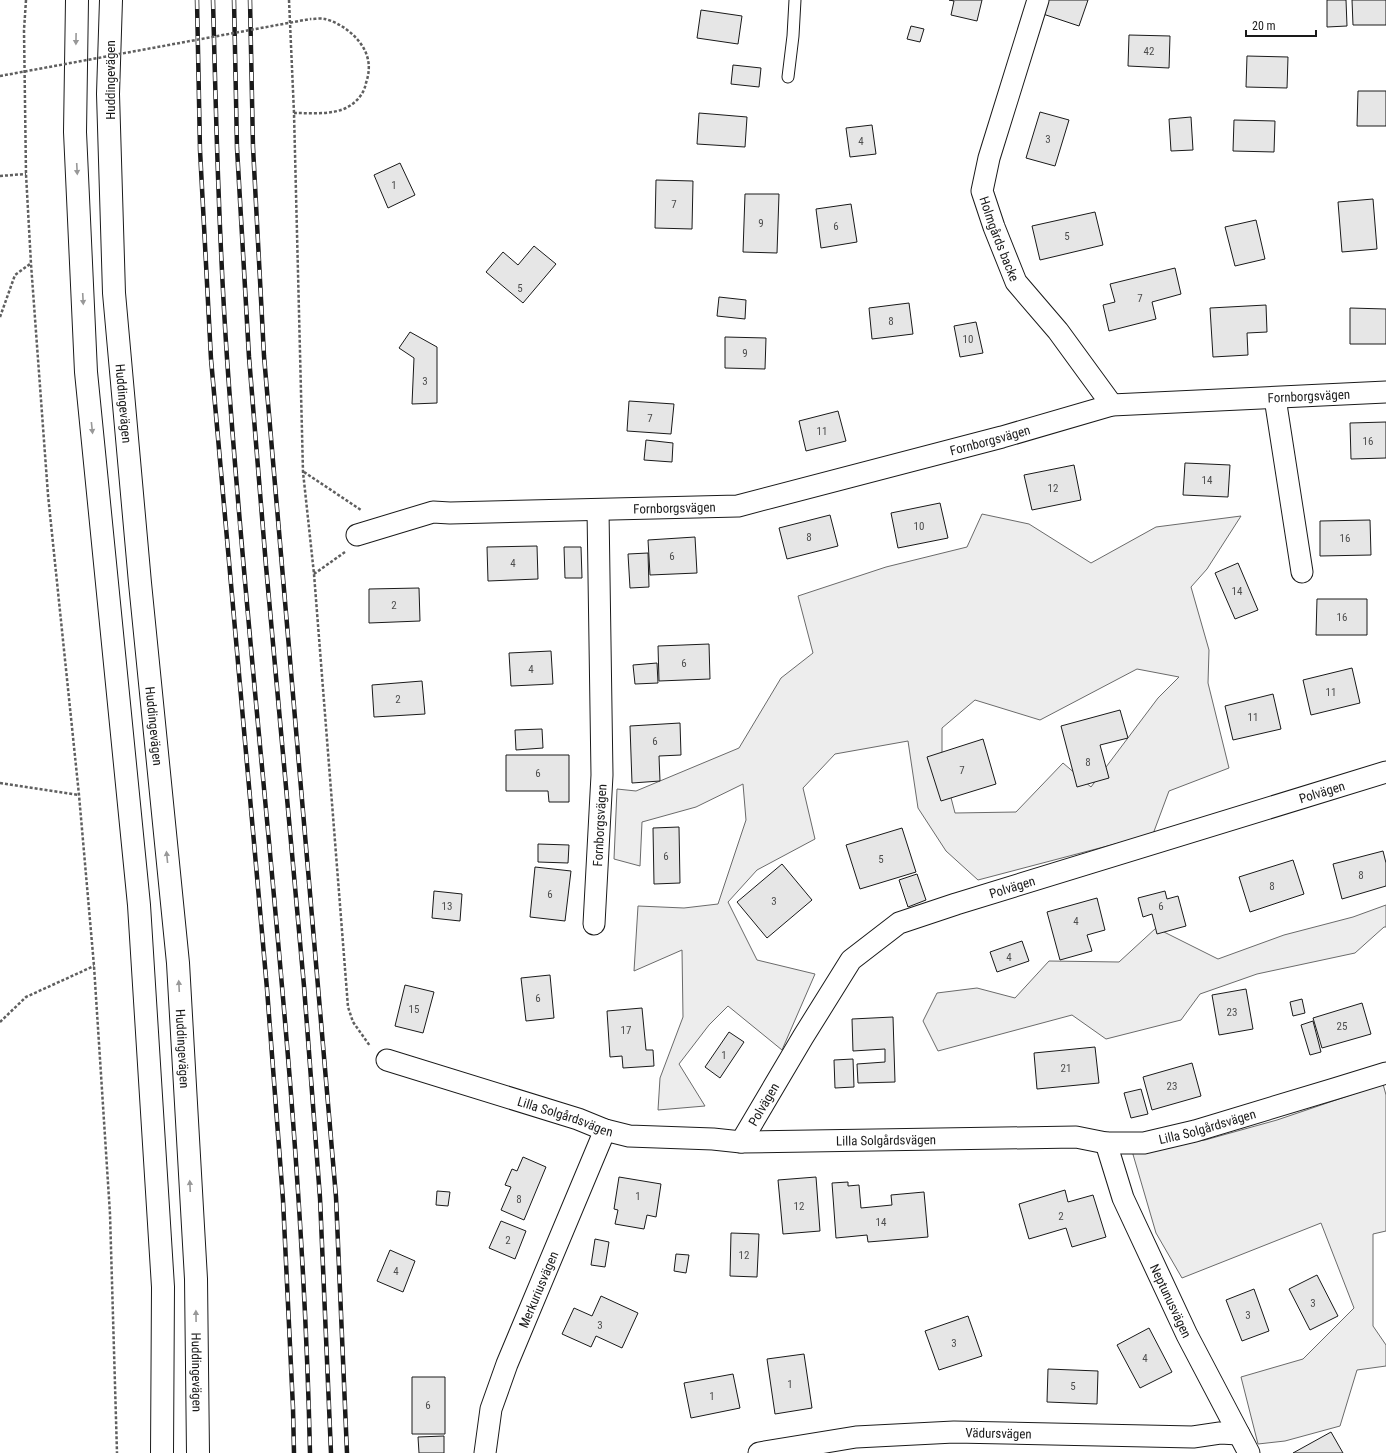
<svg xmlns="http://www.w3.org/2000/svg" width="1386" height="1453" viewBox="0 0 1386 1453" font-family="'Roboto Condensed',sans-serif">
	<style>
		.built { fill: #ededed; stroke: #6a6a6a; fill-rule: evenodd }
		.building { fill: #e6e6e6; stroke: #1a1a1a }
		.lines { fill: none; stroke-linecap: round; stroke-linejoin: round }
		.service-casing { stroke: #1a1a1a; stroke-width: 13 }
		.minor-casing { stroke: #1a1a1a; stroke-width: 23 }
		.primary-casing { stroke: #1a1a1a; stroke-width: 24 }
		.path { stroke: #5f5f5f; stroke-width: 2.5; stroke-dasharray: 3 2; stroke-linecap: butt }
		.service { stroke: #fff; stroke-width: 11 }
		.minor { stroke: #fff; stroke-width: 21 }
		.primary { stroke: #fff; stroke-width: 22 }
		.rail-casing { stroke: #1a1a1a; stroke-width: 4.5 }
		.rail { stroke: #fff; stroke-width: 3; stroke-dasharray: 9; stroke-linecap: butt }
		.path-bridge { stroke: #5f5f5f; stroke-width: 2.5; stroke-dasharray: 3 2; stroke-linecap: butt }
		.oneway { fill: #989898 }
		.labels { text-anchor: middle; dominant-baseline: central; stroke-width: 3; stroke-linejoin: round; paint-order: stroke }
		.number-label { font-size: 11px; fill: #4d4d4d }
		.street-label { font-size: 13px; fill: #1a1a1a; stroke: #fff }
	</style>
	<rect width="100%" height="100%" fill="#fff"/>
	<path class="built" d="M 982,514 L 1029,524 L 1091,563 L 1156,527 L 1241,516 L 1207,569 L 1191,587 L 1209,650 L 1208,683 L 1229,768 L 1169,791 L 1153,834 L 978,880 L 946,851 L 918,808 L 908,741 L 835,754 L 803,788 L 815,839 L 757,870 L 728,902 L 757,960 L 815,974 L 782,1050 L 728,1006 L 709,1025 L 679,1064 L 705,1106 L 658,1110 L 660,1078 L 683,1017 L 682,950 L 634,971 L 638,906 L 684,908 L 718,904 L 746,820 L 743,784 L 696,807 L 642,822 L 640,866 L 614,859 L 617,789 L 636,791 L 739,748 L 781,678 L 813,653 L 798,596 L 886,567 L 967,547 ZM 1137,669 L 1179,677 L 1158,698 L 1091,787 L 1063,763 L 1016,812 L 955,813 L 942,763 L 942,728 L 975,700 L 1040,720 Z
		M 1386,905 L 1386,927 L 1384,927 L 1355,953 L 1257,974 L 1200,994 L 1181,1020 L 1106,1039 L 1072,1015 L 938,1051 L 923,1021 L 937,993 L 977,988 L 1015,998 L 1049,961 L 1119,962 L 1156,928 L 1218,959 L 1284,935 L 1353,917 Z
		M 1383,1084 L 1386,1095 L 1386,1231 L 1373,1234 L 1373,1326 L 1386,1345 L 1386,1366 L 1357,1370 L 1340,1426 L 1285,1441 L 1258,1444 L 1241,1377 L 1303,1359 L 1354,1308 L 1321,1223 L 1182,1278 L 1156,1233 L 1132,1151 L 1205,1140 L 1277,1120 Z"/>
	<path class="building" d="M 949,0 L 982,0 L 977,21 L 951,15 L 954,1 Z
		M 1044,0 L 1088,0 L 1079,26 L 1040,13 Z
		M 1327,0 L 1346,0 L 1347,26 L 1327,27 Z
		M 1352,0 L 1386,0 L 1386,25 L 1353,25 Z
		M 701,10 L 742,16 L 738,44 L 697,38 Z
		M 911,26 L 924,29 L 920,42 L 907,39 Z
		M 1129,35 L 1170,36 L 1169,68 L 1128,66 Z
		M 1247,56 L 1288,57 L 1287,88 L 1246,87 Z
		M 733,65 L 761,68 L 759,87 L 731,84 Z
		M 1358,91 L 1386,91 L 1386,126 L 1357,126 Z
		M 1040,112 L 1069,120 L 1055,166 L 1026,158 Z
		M 699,113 L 747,117 L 745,147 L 697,144 Z
		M 1191,117 L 1193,150 L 1171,151 L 1169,119 Z
		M 1234,120 L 1275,121 L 1274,152 L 1233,151 Z
		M 872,125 L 876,154 L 850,157 L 846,128 Z
		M 400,163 L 415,195 L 388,208 L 374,175 Z
		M 656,180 L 693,181 L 692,229 L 655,228 Z
		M 745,194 L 779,194 L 777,253 L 743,252 Z
		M 1373,199 L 1377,249 L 1342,252 L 1338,202 Z
		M 851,204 L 857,242 L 821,248 L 816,209 Z
		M 1095,212 L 1103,245 L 1040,260 L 1032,226 Z
		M 1256,220 L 1265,259 L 1235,266 L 1225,227 Z
		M 534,246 L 556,264 L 523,303 L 486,272 L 503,252 L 518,265 Z
		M 1175,268 L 1181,294 L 1152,302 L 1156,319 L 1109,331 L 1103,305 L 1115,302 L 1110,284 Z
		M 719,297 L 746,300 L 745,319 L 717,316 Z
		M 909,303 L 913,334 L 872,339 L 869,308 Z
		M 1266,305 L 1267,332 L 1247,333 L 1248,355 L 1213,357 L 1210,308 Z
		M 1350,308 L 1386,309 L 1386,344 L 1350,344 Z
		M 976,322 L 983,353 L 960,357 L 954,326 Z
		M 410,332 L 437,347 L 437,403 L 412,404 L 414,358 L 399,348 Z
		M 725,337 L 766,338 L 765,369 L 725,368 Z
		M 629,401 L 674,404 L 671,434 L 627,431 Z
		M 838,411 L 846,441 L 806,451 L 799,421 Z
		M 1386,422 L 1386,458 L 1351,459 L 1350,423 Z
		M 646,440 L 673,443 L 672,462 L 644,460 Z
		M 1185,463 L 1230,465 L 1228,497 L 1183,495 Z
		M 1074,465 L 1081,500 L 1032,510 L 1024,475 Z
		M 940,503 L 948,538 L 898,548 L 891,513 Z
		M 830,515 L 838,546 L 787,559 L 779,528 Z
		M 1370,520 L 1371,555 L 1320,556 L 1320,521 Z
		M 695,537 L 697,573 L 650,575 L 648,540 Z
		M 537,546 L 538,579 L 488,581 L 487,547 Z
		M 564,547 L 581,547 L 582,578 L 565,578 Z
		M 648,553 L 649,587 L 630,588 L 628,554 Z
		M 1238,563 L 1258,610 L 1235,619 L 1215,573 Z
		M 419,588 L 420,621 L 369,623 L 369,589 Z
		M 1317,599 L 1367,599 L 1367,635 L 1316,635 Z
		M 709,644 L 710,679 L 659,681 L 658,646 Z
		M 551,651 L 553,684 L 511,686 L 509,653 Z
		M 657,663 L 658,683 L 635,684 L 633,665 Z
		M 1352,668 L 1360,703 L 1311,715 L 1303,680 Z
		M 422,681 L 425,714 L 374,717 L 372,685 Z
		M 1273,694 L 1281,729 L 1233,740 L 1225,706 Z
		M 1120,710 L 1128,738 L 1100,745 L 1109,778 L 1077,787 L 1061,726 Z
		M 680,723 L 681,755 L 659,756 L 660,781 L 632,783 L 630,726 Z
		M 542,729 L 543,748 L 516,750 L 515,730 Z
		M 983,739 L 996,784 L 941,801 L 927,757 Z
		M 506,755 L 569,755 L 569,802 L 549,802 L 548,791 L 506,791 Z
		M 679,827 L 680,883 L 654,884 L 653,828 Z
		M 902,828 L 916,872 L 860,889 L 846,845 Z
		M 538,844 L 569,845 L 568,863 L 538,862 Z
		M 1383,851 L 1386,863 L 1386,886 L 1342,899 L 1333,864 Z
		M 1293,860 L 1304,894 L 1250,912 L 1239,877 Z
		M 782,864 L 812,900 L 767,938 L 737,902 Z
		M 535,867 L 571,871 L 565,921 L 530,917 Z
		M 917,874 L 926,900 L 908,907 L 899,880 Z
		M 434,891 L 462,894 L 460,921 L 432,918 Z
		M 1165,891 L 1167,899 L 1178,896 L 1186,926 L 1157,934 L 1152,914 L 1143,917 L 1138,898 Z
		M 1097,898 L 1105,930 L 1087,935 L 1092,951 L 1060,960 L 1047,912 Z
		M 1022,941 L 1029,961 L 997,972 L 990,952 Z
		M 550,975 L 554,1018 L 526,1021 L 521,978 Z
		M 405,985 L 434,992 L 423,1033 L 395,1026 Z
		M 1246,989 L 1253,1029 L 1219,1035 L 1212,995 Z
		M 1302,999 L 1305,1013 L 1293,1016 L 1290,1002 Z
		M 1362,1003 L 1371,1034 L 1322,1048 L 1313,1018 Z
		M 642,1008 L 646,1050 L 653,1050 L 654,1066 L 623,1068 L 622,1056 L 610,1057 L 607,1011 Z
		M 893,1017 L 895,1082 L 858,1083 L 857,1064 L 885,1062 L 885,1049 L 853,1051 L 852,1019 Z
		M 1313,1021 L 1321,1052 L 1310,1055 L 1301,1025 Z
		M 729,1032 L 744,1042 L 720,1078 L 705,1067 Z
		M 1095,1047 L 1099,1083 L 1037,1089 L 1034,1053 Z
		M 853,1059 L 854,1087 L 835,1088 L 834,1060 Z
		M 1192,1063 L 1201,1096 L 1152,1110 L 1143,1077 Z
		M 1141,1089 L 1148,1114 L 1131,1118 L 1124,1093 Z
		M 523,1157 L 546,1167 L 524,1220 L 501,1210 L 511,1187 L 505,1185 L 512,1169 L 517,1171 Z
		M 619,1177 L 661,1184 L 656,1217 L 647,1215 L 644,1229 L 615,1224 L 618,1210 L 614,1209 Z
		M 816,1177 L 820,1231 L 783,1234 L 778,1180 Z
		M 848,1182 L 848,1186 L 859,1185 L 861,1208 L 892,1205 L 891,1195 L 924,1192 L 928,1237 L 868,1242 L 867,1235 L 836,1238 L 832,1183 Z
		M 1065,1190 L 1068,1202 L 1093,1195 L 1106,1237 L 1072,1247 L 1066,1228 L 1029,1239 L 1019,1204 Z
		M 437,1191 L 450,1192 L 448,1206 L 436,1205 Z
		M 501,1221 L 526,1231 L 515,1259 L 489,1248 Z
		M 731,1233 L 759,1234 L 757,1277 L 730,1276 Z
		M 595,1239 L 609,1242 L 605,1267 L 591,1265 Z
		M 390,1250 L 415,1261 L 403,1292 L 377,1281 Z
		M 676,1254 L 689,1255 L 686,1273 L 674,1271 Z
		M 1317,1275 L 1338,1316 L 1310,1330 L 1289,1289 Z
		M 1254,1289 L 1269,1331 L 1242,1341 L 1226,1300 Z
		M 601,1296 L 638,1313 L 622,1348 L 596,1336 L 591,1347 L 562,1334 L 574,1308 L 592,1316 Z
		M 968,1316 L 982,1356 L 939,1370 L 925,1331 Z
		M 1149,1328 L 1172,1372 L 1140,1388 L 1117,1345 Z
		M 804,1354 L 812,1408 L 775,1414 L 767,1359 Z
		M 1048,1369 L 1098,1371 L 1097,1404 L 1047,1402 Z
		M 733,1374 L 740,1408 L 691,1418 L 684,1383 Z
		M 412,1377 L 445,1377 L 445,1434 L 412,1434 Z
		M 1331,1432 L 1343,1453 L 1293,1453 Z
		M 444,1436 L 444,1453 L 419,1453 L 418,1437 Z"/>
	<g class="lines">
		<g class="service-casing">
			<path id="service" d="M 788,77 L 793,36 L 795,0"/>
		</g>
		<g class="minor-casing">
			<g id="minor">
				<path id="s1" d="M 1038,0 L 989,158 L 982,191 L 994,227 L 1016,282 L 1058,331 L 1112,405"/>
				<path d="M 1275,398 L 1302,572"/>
				<path id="s2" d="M 357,535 L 433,512 L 450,513 L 738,506 L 1002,437 L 1112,405 L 1386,392"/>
				<path id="s3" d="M 594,924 L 602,775 L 598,510"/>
				<path id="s4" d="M 387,1060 L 578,1119 L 605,1130 L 629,1136 L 713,1139 L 741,1142 L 1076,1137 L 1106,1143 L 1144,1143 L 1195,1131 L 1334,1089 L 1386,1073"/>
				<path id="s5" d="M 741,1142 L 803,1037 L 851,960 L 899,923 L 956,904 L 1386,772"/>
				<path id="s6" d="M 1106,1143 L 1123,1198 L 1187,1335 L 1249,1453"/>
				<path id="s7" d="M 485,1453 L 491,1409 L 507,1364 L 605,1130"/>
				<path id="s8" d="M 759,1453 L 856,1437 L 954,1432 L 1193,1437 L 1220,1433 L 1239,1434"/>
			</g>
		</g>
		<g class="primary-casing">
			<g id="primary">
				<path d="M 77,0 L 75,132 L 86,372 L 139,905 L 163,1287 L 162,1453"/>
				<path id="s9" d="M 111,0 L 108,94 L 114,293 L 140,583 L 178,963 L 196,1279 L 198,1453"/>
			</g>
		</g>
		<path class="path" d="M 26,0 L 24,30 L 26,174 L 31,264 L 48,495 L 79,795 L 94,966 L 110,1214 L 117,1453
			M 289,0 L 294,113 L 303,472 L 314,574 L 348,1007 L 353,1022 L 370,1046
			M 294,113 C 311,113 331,115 346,108 C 356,103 364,94 366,83 C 369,74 370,65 367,56 C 362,39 342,23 325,19 C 321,18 315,19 310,19
			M 0,176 L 26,174
			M 0,317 L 15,275 L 30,264
			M 304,472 L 361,510
			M 314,574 L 345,552
			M 0,783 L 79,795
			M 0,1022 L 26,997 L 94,966"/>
		<use href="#service" class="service"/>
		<use href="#minor" class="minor"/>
		<use href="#primary" class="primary"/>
		<g class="rail-casing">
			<path id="rail" d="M 197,0 L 200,150 L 211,359 L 267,989 L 283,1200 L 293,1408 L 294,1453
				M 213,0 C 216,120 219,239 227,358 C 252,723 302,1087 310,1453
				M 234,0 L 237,148 L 249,357 L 266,566 L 304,986 L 320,1198 L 331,1453
				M 250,0 L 253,147 L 264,356 L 336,1197 L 347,1453"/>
		</g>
		<use href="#rail" class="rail"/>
		<path class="path-bridge" d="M 0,76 L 310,19"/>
	</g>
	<defs><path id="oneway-solid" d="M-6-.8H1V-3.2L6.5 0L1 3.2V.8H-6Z"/></defs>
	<g class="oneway">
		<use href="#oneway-solid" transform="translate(76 39) rotate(91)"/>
		<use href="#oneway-solid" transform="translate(77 169) rotate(87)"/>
		<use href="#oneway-solid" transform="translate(83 299) rotate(87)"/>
		<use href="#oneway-solid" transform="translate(92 428) rotate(84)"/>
		<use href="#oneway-solid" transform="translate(167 857) rotate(-96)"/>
		<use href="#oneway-solid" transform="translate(179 986) rotate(-93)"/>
		<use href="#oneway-solid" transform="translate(190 1186) rotate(-93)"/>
		<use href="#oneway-solid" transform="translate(196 1316) rotate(-91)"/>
	</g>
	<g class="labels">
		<g class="number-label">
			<text x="1149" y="51">42</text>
			<text x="1048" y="139">3</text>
			<text x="861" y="141">4</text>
			<text x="394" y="185">1</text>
			<text x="674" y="204">7</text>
			<text x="761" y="223">9</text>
			<text x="836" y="226">6</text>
			<text x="1067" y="236">5</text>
			<text x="520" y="288">5</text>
			<text x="1140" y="298">7</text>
			<text x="891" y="321">8</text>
			<text x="968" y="339">10</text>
			<text x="745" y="353">9</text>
			<text x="425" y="381">3</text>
			<text x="650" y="418">7</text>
			<text x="822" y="431">11</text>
			<text x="1368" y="441">16</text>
			<text x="1207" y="480">14</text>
			<text x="1053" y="488">12</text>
			<text x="919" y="526">10</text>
			<text x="809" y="537">8</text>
			<text x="1345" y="538">16</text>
			<text x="672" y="556">6</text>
			<text x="513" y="563">4</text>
			<text x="1237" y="591">14</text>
			<text x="394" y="605">2</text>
			<text x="1342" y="617">16</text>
			<text x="684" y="663">6</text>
			<text x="531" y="669">4</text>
			<text x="1331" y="692">11</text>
			<text x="398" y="699">2</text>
			<text x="1253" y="717">11</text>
			<text x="655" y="741">6</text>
			<text x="1088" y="762">8</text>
			<text x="962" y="770">7</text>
			<text x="538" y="773">6</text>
			<text x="666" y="856">6</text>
			<text x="881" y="859">5</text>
			<text x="1361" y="875">8</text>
			<text x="1272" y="886">8</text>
			<text x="550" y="894">6</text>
			<text x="774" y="901">3</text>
			<text x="447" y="906">13</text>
			<text x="1161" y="906">6</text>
			<text x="1076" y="921">4</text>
			<text x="1009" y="957">4</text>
			<text x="538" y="998">6</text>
			<text x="414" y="1009">15</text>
			<text x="1232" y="1012">23</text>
			<text x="1342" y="1026">25</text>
			<text x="626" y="1030">17</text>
			<text x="724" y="1055">1</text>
			<text x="1066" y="1068">21</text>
			<text x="1172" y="1086">23</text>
			<text x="638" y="1196">1</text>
			<text x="519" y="1199">8</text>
			<text x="799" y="1206">12</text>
			<text x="1061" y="1216">2</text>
			<text x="881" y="1222">14</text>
			<text x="508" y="1240">2</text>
			<text x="744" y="1255">12</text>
			<text x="396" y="1271">4</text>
			<text x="1313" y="1303">3</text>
			<text x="1248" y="1315">3</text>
			<text x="600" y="1325">3</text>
			<text x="954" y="1343">3</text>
			<text x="1145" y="1358">4</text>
			<text x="790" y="1384">1</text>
			<text x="1073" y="1386">5</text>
			<text x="712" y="1396">1</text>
			<text x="428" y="1405">6</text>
		</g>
		<g class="street-label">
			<text transform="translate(110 80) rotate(-90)">Huddingevägen</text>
			<text stroke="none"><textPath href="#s1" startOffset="250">Holmgårds backe</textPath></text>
			<text stroke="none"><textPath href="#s2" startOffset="969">Fornborgsvägen</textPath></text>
			<text stroke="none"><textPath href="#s9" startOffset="404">Huddingevägen</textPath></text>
			<text stroke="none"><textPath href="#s2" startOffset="645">Fornborgsvägen</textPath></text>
			<text stroke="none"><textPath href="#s2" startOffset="321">Fornborgsvägen</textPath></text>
			<text stroke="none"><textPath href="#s9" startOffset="728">Huddingevägen</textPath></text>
			<text stroke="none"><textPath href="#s5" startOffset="716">Polvägen</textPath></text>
			<text stroke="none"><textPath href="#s3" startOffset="99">Fornborgsvägen</textPath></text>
			<text stroke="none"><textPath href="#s5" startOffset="392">Polvägen</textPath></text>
			<text stroke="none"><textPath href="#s9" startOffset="1052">Huddingevägen</textPath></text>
			<text stroke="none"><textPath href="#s5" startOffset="44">Polvägen</textPath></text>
			<text stroke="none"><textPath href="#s4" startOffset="187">Lilla Solgårdsvägen</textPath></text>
			<text stroke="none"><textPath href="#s4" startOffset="835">Lilla Solgårdsvägen</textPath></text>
			<text stroke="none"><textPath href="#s4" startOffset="511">Lilla Solgårdsvägen</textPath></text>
			<text stroke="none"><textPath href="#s7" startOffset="173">Merkuriusvägen</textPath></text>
			<text stroke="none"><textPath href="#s6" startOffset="171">Neptunusvägen</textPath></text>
			<text stroke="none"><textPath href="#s9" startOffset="1376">Huddingevägen</textPath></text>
			<text stroke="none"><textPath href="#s8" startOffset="241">Vädursvägen</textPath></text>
		</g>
	</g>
	<path d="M1246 30v6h70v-6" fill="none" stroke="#1a1a1a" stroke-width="2"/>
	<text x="1252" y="30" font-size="12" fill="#1a1a1a" stroke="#ffffff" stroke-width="3" paint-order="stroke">20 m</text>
</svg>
